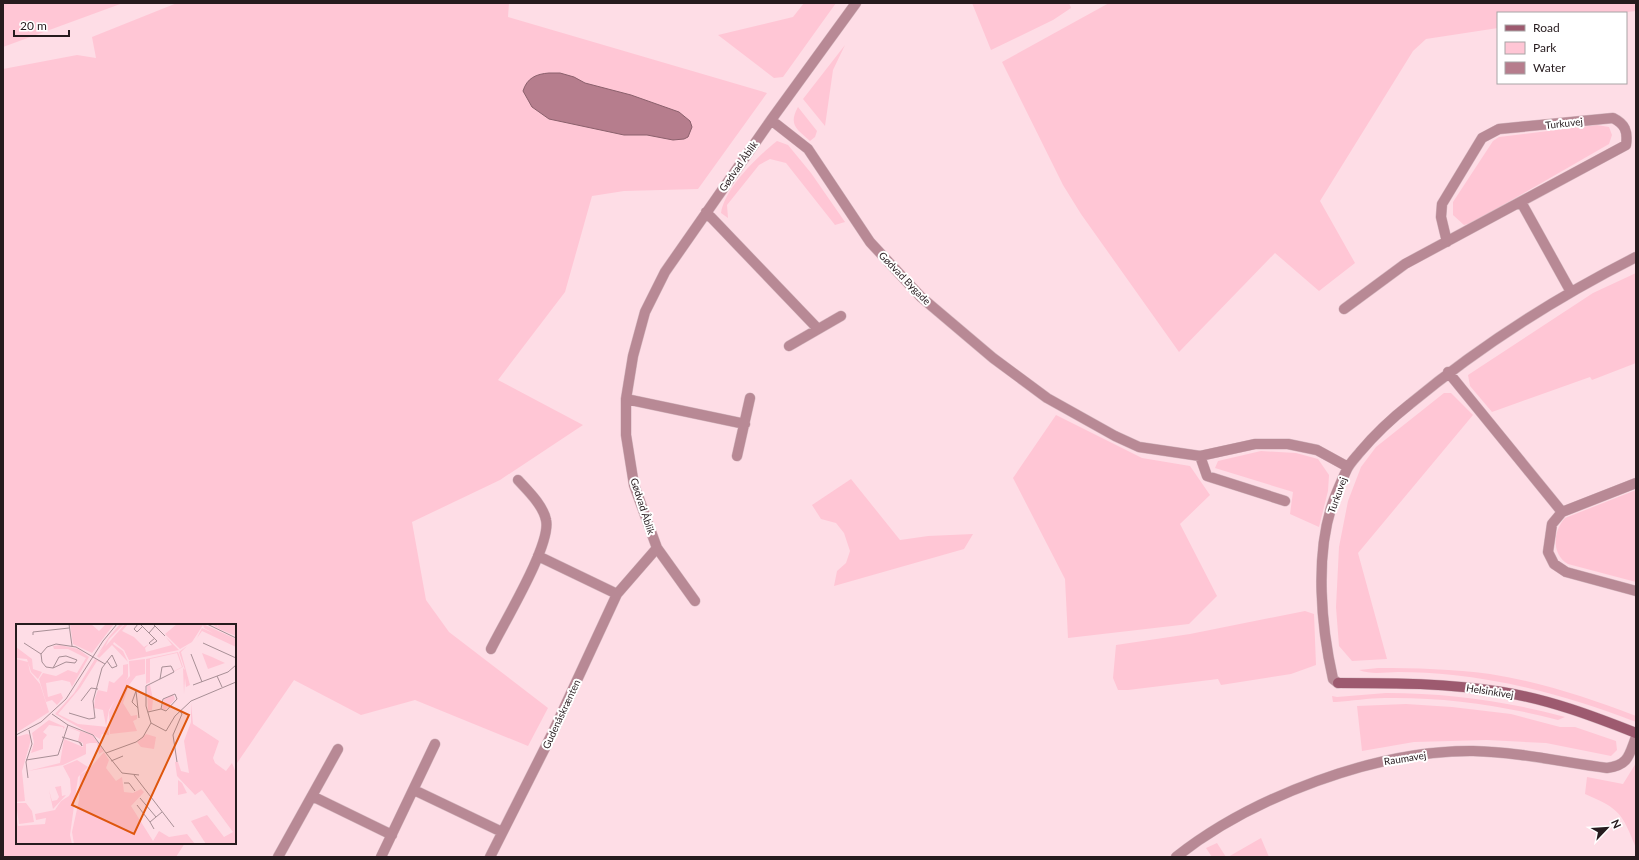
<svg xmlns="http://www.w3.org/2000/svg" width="1639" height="860" viewBox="0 0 1639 860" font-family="Lato,sans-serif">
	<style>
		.green { fill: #ffc6d5 }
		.water { fill: #b67d8d; stroke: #8b606c }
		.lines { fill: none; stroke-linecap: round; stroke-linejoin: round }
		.street-casing { stroke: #d7bac2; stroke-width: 11 }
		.secondary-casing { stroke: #d7bac2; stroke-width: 11 }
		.street { stroke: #b88995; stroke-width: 10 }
		.secondary { stroke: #9d5a6f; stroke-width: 10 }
		.labels { text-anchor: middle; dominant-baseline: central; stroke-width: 4; stroke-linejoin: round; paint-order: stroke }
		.street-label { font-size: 10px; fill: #261b1e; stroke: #fff }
		.inset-road { fill: none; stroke: #a88f96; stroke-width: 1 }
		.view { fill: #de560d; fill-opacity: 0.15; stroke: #de560d; stroke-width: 2 }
		.inset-edge { fill: none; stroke: #261b1e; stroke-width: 2 }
	</style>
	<rect width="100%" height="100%" fill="#fedde6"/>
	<path class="green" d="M 3,3 L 123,3 L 3,47 Z
		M 177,3 L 509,3 L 508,17 L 767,93 L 698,189 L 624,191 L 592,196 L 565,292 L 498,380 L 583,425 L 500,480 L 412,522 L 426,600 L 449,632 L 548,708 L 528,746 L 415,700 L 361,715 L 294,680 L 235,766 L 235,625 L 17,625 L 17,843 L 185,843 L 176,857 L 3,857 L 3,69 L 77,55 L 96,58 L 92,37 Z
		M 804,3 L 836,3 L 783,77 L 774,78 L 718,35 L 793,17 Z
		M 972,3 L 1069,3 L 1071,8 L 1053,20 L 991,50 Z
		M 1109,3 L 1636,3 L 1636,11 L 1619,13 L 1498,13 L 1498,28 L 1426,39 L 1413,51 L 1320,201 L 1355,263 L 1319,291 L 1275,253 L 1179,352 L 1081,214 L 1063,185 L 1002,62 Z
		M 845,45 L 833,70 L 825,126 L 803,99 Z
		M 798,107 L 817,131 L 815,137 L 810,141 C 797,129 788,125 798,107 Z
		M 1597,125 L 1609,127 L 1612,135 L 1609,144 L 1472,223 L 1464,225 L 1453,215 L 1453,202 L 1493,141 L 1499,137 Z
		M 777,141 L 788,145 L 811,173 L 845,222 L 835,225 L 786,163 L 770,159 L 759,165 L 727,205 L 728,218 L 721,213 C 725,188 757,157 777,141 Z
		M 1636,273 L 1636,363 L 1592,380 L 1590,377 L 1492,412 L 1470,386 L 1468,375 L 1593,293 Z
		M 1444,393 L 1451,393 L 1473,415 L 1358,553 L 1387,659 L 1352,661 L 1339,646 L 1336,607 L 1339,547 L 1348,501 L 1361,467 L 1376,447 Z
		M 1056,415 L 1142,458 L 1190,466 L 1210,495 L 1180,524 L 1217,596 L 1189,624 L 1068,638 L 1065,579 L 1013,478 Z
		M 1261,451 L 1296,453 L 1318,459 L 1329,475 L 1328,491 L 1319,527 L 1290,514 L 1293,492 L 1215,468 L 1218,461 Z
		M 851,479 L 900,540 L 928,536 L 973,534 L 964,549 L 834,586 L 837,571 L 846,563 L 850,551 L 844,533 L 836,523 L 821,519 L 812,505 Z
		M 1636,490 L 1636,582 L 1568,564 C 1551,554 1553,531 1565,518 Z
		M 1305,611 L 1314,614 L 1316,665 L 1291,674 L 1221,685 L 1218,679 L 1128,690 L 1118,690 L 1113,678 L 1116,645 L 1190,634 Z
		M 1378,668 C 1416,668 1453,669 1490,674 C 1541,682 1589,698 1636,716 L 1636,722 C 1577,699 1517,682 1453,675 C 1435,673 1417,672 1398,672 C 1385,672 1372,675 1359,670 Z
		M 1386,693 C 1447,693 1506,701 1565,717 L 1558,720 C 1501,705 1443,697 1385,698 C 1368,698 1352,701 1336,702 L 1333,702 L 1332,696 L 1337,697 Z
		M 1406,704 L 1452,707 L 1511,714 L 1560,727 L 1575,727 L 1616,741 L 1617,750 L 1611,756 L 1546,743 L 1487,740 L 1414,742 L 1362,751 L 1357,706 Z
		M 1636,763 L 1636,848 C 1622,813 1620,809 1585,794 L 1587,777 L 1623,784 Z
		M 1261,838 L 1269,857 L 1228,857 Z
		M 1217,843 L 1226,857 L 1212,857 L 1206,848 Z"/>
	<path class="water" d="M 549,73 L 560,73 L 574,77 L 585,83 L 631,95 L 679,112 L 690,121 L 692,127 L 688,137 L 684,139 L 673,140 L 647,135 L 624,135 L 549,119 L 532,107 L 523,91 C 527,78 536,74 549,73 Z"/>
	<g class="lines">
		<g class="street-casing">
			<path id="street" d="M 856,3 L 771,120 L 808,149 L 870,242 L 921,297 L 993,358 L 1047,398 L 1115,436 L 1139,447 L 1200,456 L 1255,444 L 1288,444 L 1317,450 L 1348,467
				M 1521,202 L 1571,292
				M 706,212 L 818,329
				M 1344,309 L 1405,264 L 1626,145 C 1628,131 1625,124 1613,118 L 1499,129 L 1482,138 L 1442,204 L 1441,217 L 1447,242
				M 789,346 L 841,316
				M 1448,372 L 1562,512
				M 626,399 L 745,424
				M 737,456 L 750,398
				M 1200,456 L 1207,476 L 1285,501
				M 1636,483 L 1562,512 L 1552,524 L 1548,552 L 1554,564 L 1566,572 L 1636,591
				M 538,556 L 617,594
				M 695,601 L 657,548 L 634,485 L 626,435 L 626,399 L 633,356 L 645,312 L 665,272 L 771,120
				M 491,649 C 503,624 552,544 546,520 C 543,505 528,491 518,480
				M 1338,683 L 1333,679 C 1321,626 1315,557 1332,505 C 1336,493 1342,480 1347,469 C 1350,463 1356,457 1360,452 C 1376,433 1391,419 1410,404 C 1480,346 1555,298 1636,257
				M 414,790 L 502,832
				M 312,796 L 392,835
				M 278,857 L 338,749
				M 381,857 L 435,744
				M 490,857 L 552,734 L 617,594 L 657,548
				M 1176,857 C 1252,797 1376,750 1473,751 C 1519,752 1562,762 1607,768 C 1629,765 1629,755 1636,737"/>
		</g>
		<g class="secondary-casing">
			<path id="secondary" d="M 1338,683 C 1394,683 1448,683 1502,692 C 1548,699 1593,716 1636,733"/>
		</g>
		<use href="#street" class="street"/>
		<use href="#secondary" class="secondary"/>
	</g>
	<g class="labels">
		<g class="street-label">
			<text transform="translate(1564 123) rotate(-6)">Turkuvej</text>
			<text transform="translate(738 166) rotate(-55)">Gødvad Åblik</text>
			<text transform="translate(905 278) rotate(46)">Gødvad Bygade</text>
			<text transform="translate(1337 495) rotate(-70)">Turkuvej</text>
			<text transform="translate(643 506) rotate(72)">Gødvad Åblik</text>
			<text transform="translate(1490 691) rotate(9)">Helsinkivej</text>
			<text transform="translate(561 714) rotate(-65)">Gudenåskrænten</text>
			<text transform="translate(1405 758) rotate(-9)">Raumavej</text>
		</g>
	</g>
	<g transform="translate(16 624)">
		<rect width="220" height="220" fill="#fedde6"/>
		<path d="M 54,0 L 75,0 L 83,7 L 90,0 L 98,0 L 76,29 L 57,20 ZM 104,0 L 108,0 L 93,15 L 89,23 L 82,30 L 93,13 ZM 109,0 L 112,0 L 106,7 L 118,13 L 128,23 L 133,20 L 129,24 L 130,28 L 156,21 L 149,12 L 163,26 L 113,36 L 108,26 L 98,18 L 97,20 L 107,27 L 112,38 L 96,21 L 83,34 L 81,32 ZM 161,0 L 187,0 L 220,15 L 220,23 L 186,7 L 181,14 L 186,4 L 197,9 L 188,4 L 187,1 L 176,18 L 164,25 L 149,10 ZM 196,0 L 201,0 L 202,4 L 202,0 L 220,0 L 220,12 L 201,4 ZM 44,21 L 62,25 L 73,33 L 56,63 L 54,58 L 46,56 L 30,59 L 32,73 L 45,69 L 47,74 L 41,81 L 36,76 L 30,78 L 23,55 L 27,49 L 40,52 L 52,46 L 61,49 L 70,34 L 52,25 L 38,25 L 37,22 ZM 171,22 L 165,28 L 174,61 L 170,63 L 169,54 L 168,70 L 167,44 L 169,46 L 163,28 ZM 0,23 L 16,35 L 17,45 L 26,48 L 22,55 L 15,48 L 11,35 L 0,34 ZM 162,28 L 167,43 L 159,47 L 158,47 L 166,43 L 161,29 L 134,35 L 134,58 L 130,60 L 130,35 ZM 186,29 L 196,33 L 209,39 L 192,45 ZM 0,35 L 12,38 L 14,48 L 24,60 L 33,88 L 0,109 ZM 79,35 L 88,40 L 81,37 L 64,64 L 42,90 L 62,100 L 92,103 L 93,111 L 86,110 L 84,115 L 39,90 L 58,69 ZM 129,35 L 129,50 L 120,52 L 113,61 L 107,79 L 115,92 L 121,91 L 121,95 L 117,97 L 121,107 L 94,110 L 93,88 L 106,61 L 114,52 L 113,37 ZM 112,40 L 112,53 L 93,86 L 90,102 L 87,86 L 78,84 L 79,74 L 82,66 L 91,68 L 93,57 L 98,59 L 107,50 L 107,41 ZM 134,61 L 137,75 L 136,86 L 132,87 L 131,62 ZM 157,70 L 159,75 L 149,86 L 146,85 L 148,75 ZM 175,79 L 177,100 L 203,117 L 197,134 L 199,139 L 210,147 L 216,139 L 220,149 L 220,220 L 190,220 L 175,197 L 191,191 L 208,213 L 217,208 L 186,166 L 179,171 L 161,152 L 159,138 L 162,138 L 165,147 L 173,149 L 168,117 L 175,98 ZM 33,96 L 49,103 L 47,105 L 47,103 L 33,101 L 27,108 L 31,111 L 27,116 L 27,125 L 15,129 L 18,119 L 16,109 ZM 52,103 L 56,104 L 71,109 L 77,112 L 88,127 L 83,130 L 81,119 L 74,119 L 70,120 L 70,130 L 64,133 L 47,141 L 12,147 L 44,139 L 48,115 L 67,123 L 67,119 L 62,117 L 64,108 ZM 11,110 L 14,111 L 14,119 L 6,147 L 9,177 L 0,178 L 0,113 ZM 130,110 L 140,113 L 138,125 L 125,123 L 121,118 ZM 88,128 L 93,136 L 90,144 L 100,157 L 106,153 L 108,168 L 117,169 L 125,165 L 128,168 L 115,182 L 137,217 L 143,207 L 153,213 L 171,210 L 179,220 L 58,220 L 56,208 L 63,176 L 64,151 L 74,144 ZM 61,136 L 72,143 L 62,153 L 54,211 L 56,220 L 0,220 L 0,188 L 2,202 L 29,200 L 30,194 L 20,196 L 19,190 L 39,186 L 45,177 L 53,172 L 55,168 L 54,155 L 47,142 ZM 162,156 L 166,159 L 171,169 L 162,171 ZM 45,162 L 46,172 L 50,171 L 37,185 L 33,166 L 36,177 L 41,176 L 43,173 L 39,163 ZM 0,179 L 10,179 L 16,187 L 18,198 L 3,200 Z" fill="#ffc6d5"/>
		<path class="inset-road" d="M 53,0 L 56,22M 122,0 L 118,5 L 121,8 L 127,2M 124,0 L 133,9 L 139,2M 137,0 L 149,12M 191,0 L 220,14M 133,9 L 141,17 L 135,21 L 133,19 L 139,14M 17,11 L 17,8 L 53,4M 8,19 L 25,30M 187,19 L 220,34M 175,30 L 186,58M 37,44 L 43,33 L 50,32 L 61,36 L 59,39 L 50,38 L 37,44 L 30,43 L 26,38 L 25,30 L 31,23 L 40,20 L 60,23 L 89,40M 201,52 L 206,63M 144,55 L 158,48 L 155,42 L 146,43 L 144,55 L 130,62 L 130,82 L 135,99 L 150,107 L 159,92 L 175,77 L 220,58M 177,61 L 212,48 L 220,41M 65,77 L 75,64 L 82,65M 122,84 L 116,78 L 120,67 L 123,94M 132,88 L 145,85 L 150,87 L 161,75 L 159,70 L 147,75 L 145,85M 53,89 L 73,95 L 79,94 L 77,77 L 86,44 L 89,40 L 96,31 L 101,42 L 96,44 L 91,37M 36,90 L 52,101 L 77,111 L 90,129 L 120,118 L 127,113 L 135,99M 0,111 L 25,98 L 50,75 L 87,17 L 101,0M 46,113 L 63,118 L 65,119 L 66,122 L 63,118M 90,129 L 106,149 L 123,151M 10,136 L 42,131 L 52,101M 95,137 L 107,132M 161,138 L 157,111 L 166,90 L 164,87M 118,151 L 158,203M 12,154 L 10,138 L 16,120 L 13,106M 108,159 L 113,159 L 119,167M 124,174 L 140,193M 121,181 L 134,198M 138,205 L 134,198 L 146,188"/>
		<path class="view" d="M 111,62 L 173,91 L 118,210 L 56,181 Z"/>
		<rect width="220" height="220" class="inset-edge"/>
	</g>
	<rect width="1639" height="860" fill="none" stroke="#261b1e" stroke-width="8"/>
	<rect x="1497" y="12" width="130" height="72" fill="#ffffff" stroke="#a8a4a5"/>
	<rect x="1505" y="25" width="20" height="6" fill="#9d5a6f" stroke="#a8a4a5"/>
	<text x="1533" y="32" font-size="12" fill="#261b1e">Road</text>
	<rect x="1505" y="42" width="20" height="12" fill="#ffc6d5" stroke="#a8a4a5"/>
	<text x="1533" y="52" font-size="12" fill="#261b1e">Park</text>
	<rect x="1505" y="62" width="20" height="12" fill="#b67d8d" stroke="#a8a4a5"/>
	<text x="1533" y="72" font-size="12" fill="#261b1e">Water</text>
	<g transform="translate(1607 828) rotate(65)" stroke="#ffffff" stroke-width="3" paint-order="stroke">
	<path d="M0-3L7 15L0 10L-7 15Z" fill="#261b1e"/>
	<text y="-6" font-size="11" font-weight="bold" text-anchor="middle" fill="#261b1e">N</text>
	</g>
	<path d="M14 30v6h55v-6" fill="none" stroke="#261b1e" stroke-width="2"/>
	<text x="20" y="30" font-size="12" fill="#261b1e" stroke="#ffffff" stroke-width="3" paint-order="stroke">20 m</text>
</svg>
